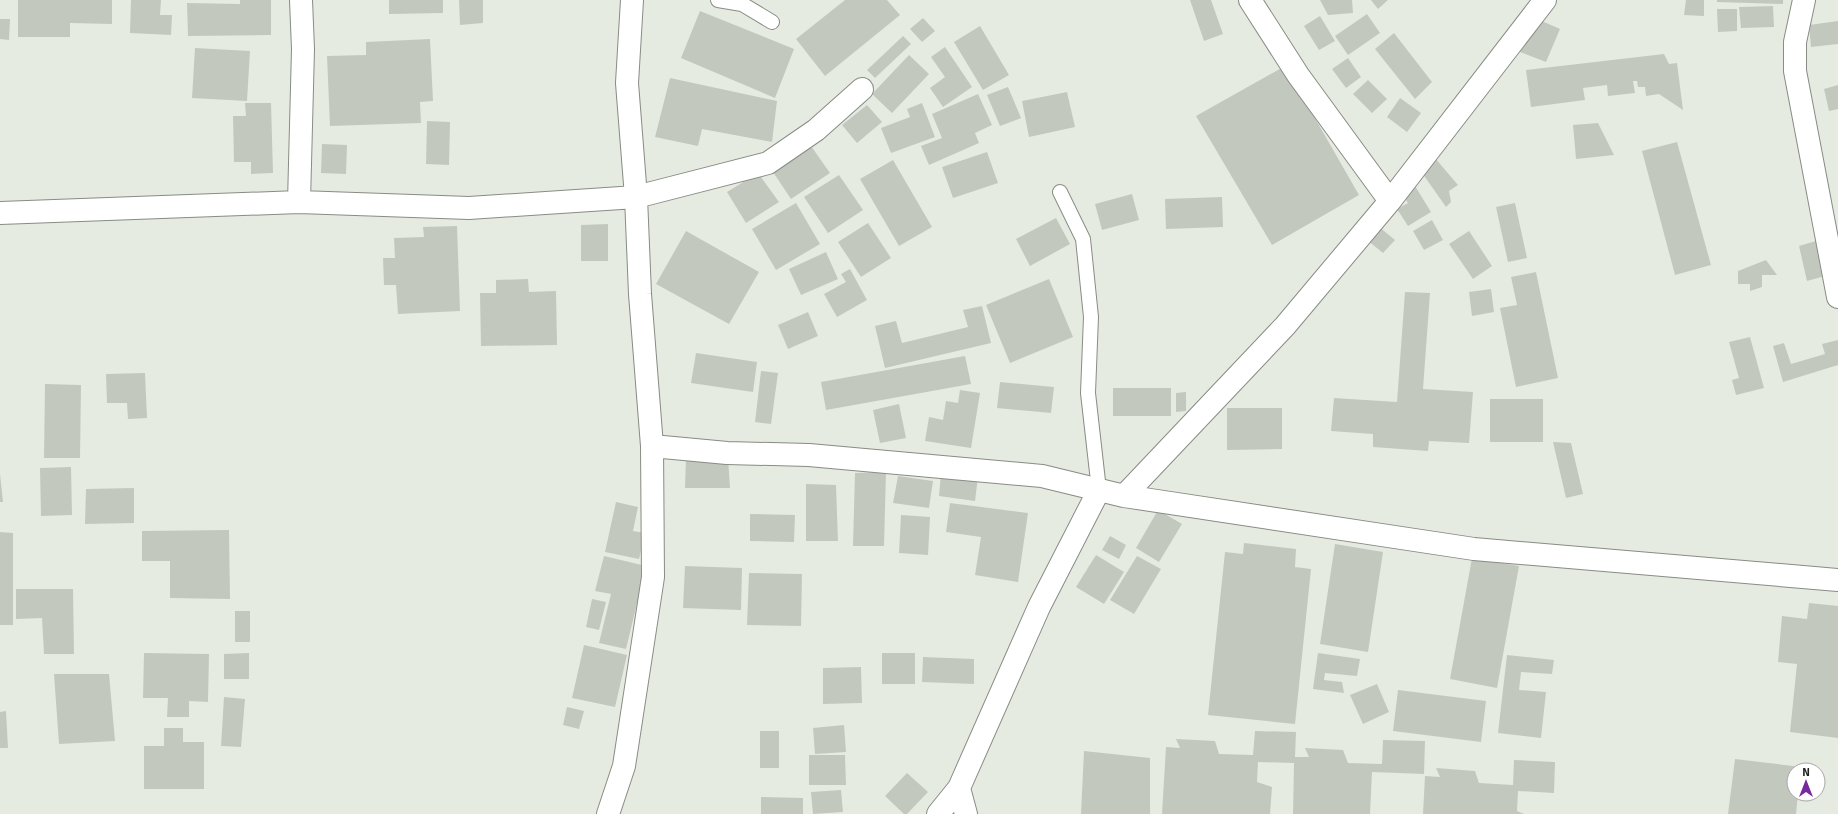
<svg xmlns="http://www.w3.org/2000/svg" width="1838" height="814" viewBox="0 0 1838 814" font-family="Signika,sans-serif">
	<style>
		.building { fill: #c3c8bf }
		.lines { fill: none; stroke-linecap: round; stroke-linejoin: round }
		.lane-casing { stroke: #878c84; stroke-width: 16 }
		.street-casing { stroke: #878c84; stroke-width: 24 }
		.lane { stroke: #fff; stroke-width: 14 }
		.street { stroke: #fff; stroke-width: 22 }
	</style>
	<rect width="100%" height="100%" fill="#e6ebe2"/>
	<path class="building" d="M 18,0 L 112,0 L 112,24 L 70,23 L 70,37 L 18,37 Z
		M 131,0 L 161,0 L 160,15 L 172,15 L 171,35 L 130,33 Z
		M 240,0 L 271,0 L 271,35 L 188,36 L 187,3 L 240,4 Z
		M 389,0 L 443,0 L 443,13 L 389,14 Z
		M 459,0 L 483,0 L 483,23 L 460,25 Z
		M 845,0 L 887,0 L 900,15 L 825,76 L 796,39 Z
		M 1190,0 L 1211,0 L 1223,34 L 1204,41 Z
		M 1320,0 L 1352,0 L 1353,13 L 1328,15 Z
		M 1371,0 L 1388,0 L 1378,9 Z
		M 1686,0 L 1704,0 L 1704,16 L 1684,15 Z
		M 1717,0 L 1783,0 L 1783,4 L 1717,2 Z
		M 1773,6 L 1774,27 L 1741,28 L 1739,7 Z
		M 1717,9 L 1737,9 L 1737,31 L 1718,32 Z
		M 700,11 L 794,49 L 775,98 L 681,58 Z
		M 1367,14 L 1380,33 L 1348,55 L 1335,36 Z
		M 1320,16 L 1335,41 L 1319,50 L 1304,26 Z
		M 923,18 L 935,31 L 922,42 L 910,29 Z
		M 1535,18 L 1560,29 L 1546,62 L 1520,52 Z
		M 0,19 L 10,19 L 9,40 L 0,39 Z
		M 1838,21 L 1838,44 L 1811,47 L 1809,25 Z
		M 980,26 L 1009,75 L 983,90 L 954,42 Z
		M 1394,33 L 1432,82 L 1415,99 L 1375,49 Z
		M 903,36 L 911,44 L 875,78 L 867,70 Z
		M 430,39 L 433,101 L 420,102 L 421,123 L 330,126 L 327,56 L 366,55 L 366,42 Z
		M 945,47 L 972,87 L 943,107 L 930,88 L 945,77 L 931,57 Z
		M 195,48 L 250,51 L 247,101 L 192,98 Z
		M 1664,54 L 1669,64 L 1677,63 L 1683,110 L 1659,94 L 1646,96 L 1645,87 L 1638,87 L 1637,81 L 1633,81 L 1635,93 L 1608,96 L 1607,85 L 1583,88 L 1585,100 L 1531,107 L 1526,70 Z
		M 909,55 L 929,74 L 892,113 L 872,94 Z
		M 1348,58 L 1361,77 L 1346,88 L 1332,69 Z
		M 1285,66 L 1359,195 L 1272,245 L 1196,116 Z
		M 670,78 L 777,101 L 772,142 L 702,129 L 698,146 L 655,137 Z
		M 1368,80 L 1387,99 L 1372,113 L 1353,94 Z
		M 1838,85 L 1838,109 L 1829,111 L 1824,89 Z
		M 1008,87 L 1021,118 L 1000,126 L 987,95 Z
		M 1067,92 L 1075,127 L 1029,137 L 1022,101 Z
		M 978,94 L 992,125 L 975,133 L 979,143 L 929,165 L 921,146 L 942,138 L 932,114 Z
		M 1400,98 L 1421,113 L 1407,132 L 1387,117 Z
		M 245,103 L 271,103 L 273,173 L 251,174 L 251,162 L 234,162 L 233,116 L 246,116 Z
		M 922,103 L 935,137 L 891,153 L 881,128 L 910,117 L 907,109 Z
		M 867,105 L 882,122 L 857,143 L 842,125 Z
		M 427,121 L 450,122 L 449,165 L 426,164 Z
		M 1598,123 L 1614,155 L 1576,159 L 1573,125 Z
		M 1677,142 L 1711,265 L 1675,275 L 1642,151 Z
		M 322,144 L 347,145 L 346,174 L 321,173 Z
		M 811,146 L 830,173 L 791,199 L 773,172 Z
		M 987,152 L 998,183 L 953,198 L 942,167 Z
		M 1435,158 L 1458,185 L 1449,191 L 1451,202 L 1446,207 L 1420,170 Z
		M 893,160 L 932,227 L 899,246 L 860,179 Z
		M 758,173 L 779,202 L 746,223 L 727,192 Z
		M 839,175 L 863,210 L 828,233 L 804,197 Z
		M 1415,186 L 1431,212 L 1408,226 L 1397,209 L 1408,203 L 1402,194 Z
		M 1132,194 L 1139,220 L 1102,230 L 1095,204 Z
		M 1222,197 L 1223,227 L 1166,229 L 1165,199 Z
		M 796,203 L 820,244 L 776,270 L 752,229 Z
		M 1515,203 L 1527,258 L 1508,262 L 1496,207 Z
		M 1056,218 L 1070,244 L 1030,266 L 1016,239 Z
		M 1432,220 L 1443,240 L 1424,250 L 1413,231 Z
		M 868,223 L 891,258 L 861,277 L 838,242 Z
		M 608,224 L 608,261 L 581,261 L 581,225 Z
		M 457,226 L 460,311 L 398,314 L 396,285 L 384,285 L 383,258 L 395,258 L 394,238 L 424,237 L 423,227 Z
		M 1378,226 L 1395,240 L 1383,253 L 1367,240 Z
		M 686,231 L 759,272 L 729,324 L 656,284 Z
		M 1469,231 L 1492,266 L 1473,279 L 1449,244 Z
		M 1816,241 L 1825,276 L 1807,281 L 1799,246 Z
		M 826,252 L 838,279 L 801,295 L 789,269 Z
		M 1766,260 L 1777,275 L 1762,275 L 1762,287 L 1750,291 L 1750,284 L 1738,284 L 1738,271 Z
		M 850,269 L 867,300 L 837,317 L 824,294 L 846,282 L 841,274 Z
		M 1536,272 L 1558,378 L 1516,387 L 1500,308 L 1517,305 L 1511,277 Z
		M 528,279 L 529,292 L 556,291 L 557,345 L 481,346 L 480,293 L 496,293 L 496,280 Z
		M 1049,279 L 1073,337 L 1010,363 L 986,305 Z
		M 1491,289 L 1494,312 L 1472,316 L 1469,292 Z
		M 1405,292 L 1430,293 L 1423,389 L 1473,392 L 1469,443 L 1429,441 L 1428,451 L 1373,447 L 1373,434 L 1331,431 L 1334,398 L 1397,402 Z
		M 982,306 L 991,343 L 885,368 L 875,326 L 896,321 L 902,343 L 968,327 L 963,310 Z
		M 808,312 L 818,336 L 788,349 L 778,325 Z
		M 1750,337 L 1764,388 L 1736,395 L 1732,380 L 1739,378 L 1729,342 Z
		M 1838,340 L 1838,365 L 1783,382 L 1773,346 L 1784,343 L 1791,364 L 1825,354 L 1822,344 Z
		M 696,353 L 757,362 L 753,392 L 691,383 Z
		M 965,356 L 971,384 L 826,410 L 821,382 Z
		M 761,371 L 778,373 L 771,424 L 755,422 Z
		M 145,373 L 147,418 L 128,419 L 127,403 L 107,403 L 106,374 Z
		M 1000,382 L 1054,387 L 1051,413 L 997,408 Z
		M 45,384 L 81,385 L 80,458 L 44,458 Z
		M 1113,388 L 1171,388 L 1171,416 L 1113,416 Z
		M 960,390 L 980,393 L 971,448 L 925,441 L 929,417 L 943,420 L 946,401 L 958,403 Z
		M 1186,392 L 1186,411 L 1176,412 L 1176,393 Z
		M 1490,399 L 1543,399 L 1543,442 L 1490,442 Z
		M 899,404 L 906,438 L 880,443 L 873,410 Z
		M 1227,408 L 1282,408 L 1282,449 L 1227,450 Z
		M 1553,442 L 1571,443 L 1583,494 L 1566,498 Z
		M 686,457 L 728,457 L 730,488 L 685,488 Z
		M 71,467 L 72,515 L 41,516 L 40,468 Z
		M 886,472 L 884,546 L 853,546 L 855,473 Z
		M 941,473 L 978,477 L 975,501 L 939,496 Z
		M 0,474 L 3,502 L 0,502 Z
		M 898,476 L 933,481 L 929,508 L 893,503 Z
		M 806,484 L 836,485 L 838,541 L 806,541 Z
		M 134,488 L 134,523 L 85,524 L 86,489 Z
		M 616,502 L 638,507 L 633,531 L 645,533 L 639,559 L 605,552 Z
		M 950,503 L 1028,513 L 1018,582 L 975,575 L 981,537 L 946,532 Z
		M 1158,510 L 1182,524 L 1159,562 L 1136,548 Z
		M 750,514 L 795,515 L 794,542 L 750,541 Z
		M 901,515 L 930,517 L 928,555 L 899,553 Z
		M 229,530 L 230,599 L 170,598 L 170,561 L 142,561 L 142,531 Z
		M 0,532 L 13,533 L 13,625 L 0,625 Z
		M 1110,536 L 1126,545 L 1119,559 L 1102,550 Z
		M 1244,543 L 1296,549 L 1295,567 L 1311,569 L 1295,724 L 1208,715 L 1225,552 L 1243,554 Z
		M 1335,544 L 1383,552 L 1368,652 L 1320,644 Z
		M 1096,555 L 1124,572 L 1104,604 L 1076,587 Z
		M 604,556 L 646,566 L 626,649 L 599,643 L 611,594 L 595,591 Z
		M 1137,556 L 1161,569 L 1134,614 L 1110,600 Z
		M 1472,558 L 1519,566 L 1497,688 L 1450,679 Z
		M 685,566 L 742,568 L 741,610 L 683,608 Z
		M 749,573 L 802,574 L 801,626 L 747,625 Z
		M 16,589 L 73,589 L 74,654 L 44,654 L 42,618 L 16,619 Z
		M 592,599 L 606,602 L 599,630 L 586,627 Z
		M 1809,603 L 1838,606 L 1838,738 L 1790,732 L 1797,664 L 1778,662 L 1782,616 L 1807,619 Z
		M 235,611 L 250,611 L 250,642 L 235,642 Z
		M 584,645 L 627,655 L 615,707 L 572,698 Z
		M 144,653 L 209,654 L 208,702 L 189,701 L 189,717 L 167,717 L 168,698 L 143,698 Z
		M 249,653 L 249,679 L 224,679 L 224,654 Z
		M 882,653 L 915,653 L 915,684 L 882,684 Z
		M 1318,653 L 1360,659 L 1357,676 L 1325,673 L 1324,680 L 1342,682 L 1344,693 L 1313,689 Z
		M 1507,655 L 1554,660 L 1552,674 L 1521,672 L 1519,690 L 1546,692 L 1541,738 L 1498,733 Z
		M 923,657 L 974,659 L 974,684 L 922,682 Z
		M 861,667 L 862,703 L 823,704 L 823,668 Z
		M 54,674 L 109,674 L 115,741 L 59,744 Z
		M 1377,684 L 1389,712 L 1363,724 L 1350,695 Z
		M 1398,690 L 1486,701 L 1481,742 L 1393,731 Z
		M 224,697 L 245,699 L 241,747 L 221,746 Z
		M 567,707 L 584,711 L 579,729 L 563,725 Z
		M 6,711 L 8,748 L 0,748 L 0,712 Z
		M 844,725 L 846,752 L 815,754 L 813,728 Z
		M 164,728 L 183,728 L 183,742 L 204,742 L 204,789 L 144,789 L 144,746 L 164,746 Z
		M 760,731 L 779,731 L 779,768 L 760,768 Z
		M 1255,731 L 1296,732 L 1295,757 L 1309,757 L 1305,748 L 1343,750 L 1348,763 L 1382,764 L 1383,740 L 1425,741 L 1424,774 L 1372,772 L 1370,814 L 1293,814 L 1294,763 L 1258,762 L 1257,782 L 1272,787 L 1270,814 L 1162,814 L 1166,747 L 1180,748 L 1176,739 L 1215,741 L 1219,754 L 1253,755 Z
		M 1084,751 L 1150,758 L 1150,814 L 1081,814 Z
		M 809,755 L 845,755 L 846,785 L 809,785 Z
		M 1735,759 L 1802,767 L 1801,770 L 1794,770 L 1794,794 L 1798,794 L 1796,814 L 1728,814 Z
		M 1514,760 L 1555,762 L 1554,793 L 1518,791 L 1517,811 L 1524,814 L 1423,814 L 1425,776 L 1440,777 L 1436,768 L 1475,771 L 1479,783 L 1513,785 Z
		M 907,773 L 928,792 L 907,814 L 904,814 L 885,796 Z
		M 841,790 L 843,812 L 813,814 L 811,792 Z
		M 761,797 L 803,798 L 803,814 L 761,814 Z"/>
	<g class="lines">
		<g class="lane-casing">
			<path id="lane" d="M 718,0 L 742,4 L 772,22
				M 1060,192 L 1083,239 L 1091,317 L 1088,393 L 1099,490"/>
		</g>
		<g class="street-casing">
			<path id="street" d="M 1250,0 L 1298,75 L 1390,201
				M 1804,0 L 1795,42 L 1795,71 L 1838,297
				M 299,202 L 303,49 L 301,0
				M 0,213 L 299,202 L 469,208 L 636,197 L 768,163 L 816,130 L 862,89
				M 652,446 L 727,453 L 809,455 L 1042,476 L 1124,496 L 1474,549 L 1838,580
				M 1124,496 L 1285,326 L 1390,201 L 1545,0
				M 959,788 L 966,814
				M 608,814 L 624,766 L 653,577 L 652,446 L 640,294 L 636,197 L 627,83 L 632,0
				M 938,814 L 959,788 L 1039,607 L 1099,490"/>
		</g>
		<use href="#lane" class="lane"/>
		<use href="#street" class="street"/>
	</g>
	<g transform="translate(1806 782)"><circle r="19" fill="#ffffff" stroke="#a5a6a5"/>
	<path d="M0-3L7 15L0 10L-7 15Z" fill="#772a9c"/>
	<text y="-6" font-size="11" font-weight="bold" text-anchor="middle" fill="#1f211d">N</text>
	</g>
</svg>
